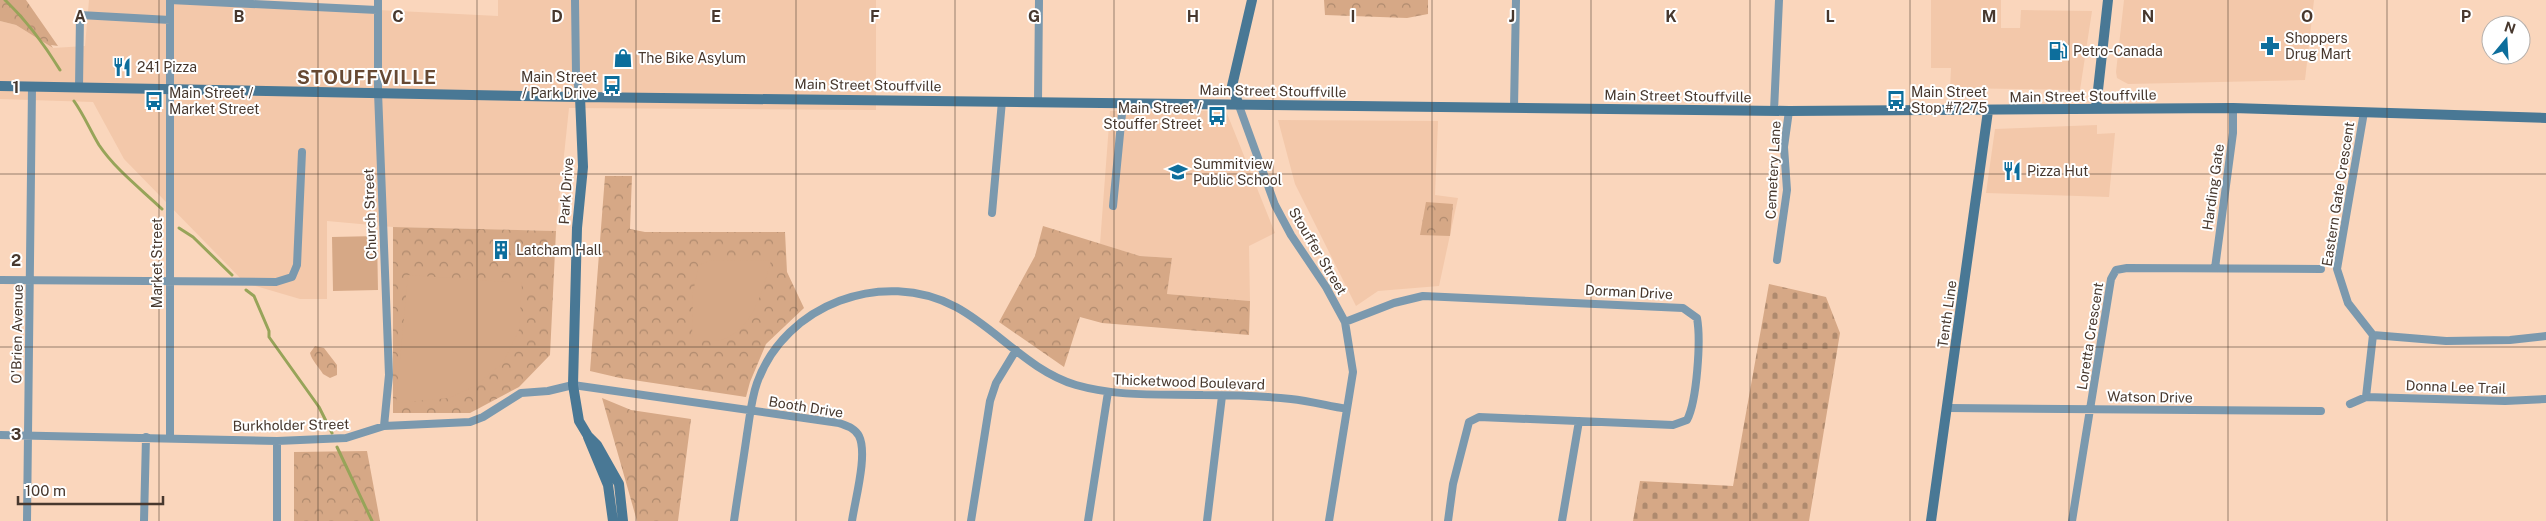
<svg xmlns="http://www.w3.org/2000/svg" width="2546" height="521" viewBox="0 0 2546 521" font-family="'Public Sans',sans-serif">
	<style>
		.built { fill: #f3c8aa }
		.forest { fill: url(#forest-crowns) }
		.cemetery { fill: url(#cemetery-stones) }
		.garden { fill: #d6a886 }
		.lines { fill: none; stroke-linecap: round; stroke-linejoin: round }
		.stream { stroke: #97a459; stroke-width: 3 }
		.street { stroke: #7b99ae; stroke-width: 8 }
		.secondary { stroke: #497895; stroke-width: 10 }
		.grid { fill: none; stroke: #47382e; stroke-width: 1; stroke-opacity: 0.55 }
		.labels { text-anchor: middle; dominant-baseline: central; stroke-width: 4; stroke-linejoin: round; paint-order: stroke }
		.poi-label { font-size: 14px; fill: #47382e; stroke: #fff; text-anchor: start }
		.street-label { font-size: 14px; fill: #47382e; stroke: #fff }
		.district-label { font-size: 19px; font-weight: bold; letter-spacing: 1px; fill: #674933; stroke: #fff }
		.grid-label { font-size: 16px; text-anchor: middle; font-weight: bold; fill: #47382e; stroke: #fff; stroke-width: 4; stroke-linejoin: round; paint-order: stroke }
	</style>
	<defs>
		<pattern id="forest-crowns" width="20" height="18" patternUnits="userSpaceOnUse" patternTransform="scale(1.25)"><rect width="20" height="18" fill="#d6a886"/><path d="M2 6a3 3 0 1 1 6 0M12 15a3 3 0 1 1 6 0" fill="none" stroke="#af8a6e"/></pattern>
		<pattern id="cemetery-stones" width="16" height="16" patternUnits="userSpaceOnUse" patternTransform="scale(1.25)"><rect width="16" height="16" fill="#d6a886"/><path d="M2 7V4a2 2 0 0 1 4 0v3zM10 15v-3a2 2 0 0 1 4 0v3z" fill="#af8a6e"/></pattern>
	</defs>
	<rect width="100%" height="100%" fill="#fad6bc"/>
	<path class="built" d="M 89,0 L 178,0 L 498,16 L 498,0 L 876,0 L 876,110 L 569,108 L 556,231 L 393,227 L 327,221 L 327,299 L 300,299 L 245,283 L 124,159 L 93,102 L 0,99 L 0,21 L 16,25 L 53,48 L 85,46 Z
		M 1931,0 L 2001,0 L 2001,28 L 2020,28 L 2021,10 L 2092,11 L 2080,90 L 1950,88 L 1951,68 L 1931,68 Z
		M 2124,0 L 2314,0 L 2305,80 L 2128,84 L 2117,78 L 2116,72 Z
		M 1110,111 L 1226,111 L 1275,233 L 1249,246 L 1250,301 L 1167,294 L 1172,258 L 1140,256 L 1100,244 Z
		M 1278,120 L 1438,121 L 1435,195 L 1458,198 L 1439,286 L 1378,291 L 1356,306 L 1295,184 Z
		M 2097,125 L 2097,134 L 2115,133 L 2109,197 L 1986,193 L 1995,129 Z"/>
	<path class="forest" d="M 0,0 L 26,0 L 58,46 L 51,45 L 53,48 L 16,25 L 0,21 Z
		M 1324,0 L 1428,0 L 1428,14 L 1407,18 L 1325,15 Z
		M 605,176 L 632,176 L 630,229 L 645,232 L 785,232 L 787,272 L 804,308 L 766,344 L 750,382 L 746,397 L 620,378 L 590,371 Z
		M 1426,202 L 1453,204 L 1450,236 L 1420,235 Z
		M 1043,226 L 1140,256 L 1172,258 L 1167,294 L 1250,301 L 1249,335 L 1102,323 L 1080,317 L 1064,367 L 999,322 L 1035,256 Z
		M 393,227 L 556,231 L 550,355 L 519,387 L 470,413 L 393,413 Z
		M 315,346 L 324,348 L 337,365 L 337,375 L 330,378 L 323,374 C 319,367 312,361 310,353 Z
		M 602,398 L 631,410 L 691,419 L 678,521 L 637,521 Z
		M 367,451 L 380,521 L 294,521 L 294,452 Z"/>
	<path class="cemetery" d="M 1769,284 L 1826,297 L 1840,333 L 1809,521 L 1633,521 L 1640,481 L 1733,486 Z"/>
	<path class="garden" d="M 377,236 L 378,290 L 333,291 L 332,237 Z
		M 711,260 L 771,261 C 763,288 755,325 727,338 C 717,342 703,340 692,340 L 693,292 L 699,265 Z
		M 408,275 L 522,283 L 519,330 L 503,363 L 475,386 L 449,398 L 396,403 Z"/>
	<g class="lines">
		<path class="stream" d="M 5,0 C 27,21 44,44 60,70
			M 74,101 C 84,115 90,130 99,145 C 115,169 141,189 162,209
			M 179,228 L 193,237 L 232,275
			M 246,290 L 254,296 L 269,331 L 269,337 L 319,407 L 332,433
			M 337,447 L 372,521"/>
		<path class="street" d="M 170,0 L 377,10
			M 378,0 L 378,92 L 389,375 L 384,426
			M 575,0 L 576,74 L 580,97
			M 79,88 L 80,15 L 170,20
			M 1038,101 L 1039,0
			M 1238,103 L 1275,205 L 1291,235 L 1326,287 L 1345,322 L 1353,372 L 1329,521
			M 1514,108 L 1516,0
			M 1774,111 L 1779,0
			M 2364,112 L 2337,269 L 2348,303 L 2373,335 L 2446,341 L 2510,340 L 2546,336
			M 1113,206 L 1123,103
			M 992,213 L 1002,101
			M 1777,260 L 1787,190 L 1784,147 L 1789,111
			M 2215,268 L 2233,133 L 2233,108
			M 0,280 L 276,282 L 292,277 L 297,265 L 302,152
			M 1345,322 L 1394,303 L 1423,296 L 1683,308 L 1697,318 C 1701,340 1697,401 1687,420 L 1673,425 L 1479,417 L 1469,422 L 1453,484 L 1448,521
			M 2366,397 L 2373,335
			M 2350,404 L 2366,397 L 2505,401 L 2546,399
			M 1949,408 L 2321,411
			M 0,435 L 277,441 L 346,438 L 384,426 L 470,422 L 483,417 L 521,393 L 548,391 L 573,385 L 839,423 C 847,426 855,428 859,436 C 868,454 855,500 852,521
			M 170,438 L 170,0
			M 27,521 L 32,87
			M 144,521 L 146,437
			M 277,521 L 277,441
			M 734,521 C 738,492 743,463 747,434 C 750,416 751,400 757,383 C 785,304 883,268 956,307 C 997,329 1029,371 1076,385 C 1118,397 1160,394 1203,395 C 1232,395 1262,396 1291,399 C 1310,401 1328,406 1347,409
			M 971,521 L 990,401 L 996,383 L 1016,350
			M 1088,521 L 1108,392
			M 1207,521 L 1222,396
			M 1562,521 L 1579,421
			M 2072,521 L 2111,279 L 2116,270 L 2127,268 L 2321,269"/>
		<path class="secondary" d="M 0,86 L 580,97 L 1789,111 L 2233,108 L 2546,118
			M 580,97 L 583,167 L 577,228 L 573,385 L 579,421 L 588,436 L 597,445 L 619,484 L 623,521
			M 1238,103 L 1232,86 L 1252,0
			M 2096,108 L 2108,0
			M 588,437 L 608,485 L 613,521
			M 1931,521 L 1988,111"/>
	</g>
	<path class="grid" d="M 159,0 L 159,521M 318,0 L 318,521M 477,0 L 477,521M 636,0 L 636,521M 796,0 L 796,521M 955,0 L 955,521M 1114,0 L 1114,521M 1273,0 L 1273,521M 1432,0 L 1432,521M 1591,0 L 1591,521M 1750,0 L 1750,521M 1910,0 L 1910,521M 2069,0 L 2069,521M 2228,0 L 2228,521M 2387,0 L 2387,521M 0,174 L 2546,174M 0,347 L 2546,347"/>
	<defs>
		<g id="pharmacy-bare" transform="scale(1.5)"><path d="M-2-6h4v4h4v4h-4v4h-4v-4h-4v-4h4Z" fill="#0d6e9c" stroke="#fff" stroke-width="2.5" paint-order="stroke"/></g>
		<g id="fuel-bare" transform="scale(1.5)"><path d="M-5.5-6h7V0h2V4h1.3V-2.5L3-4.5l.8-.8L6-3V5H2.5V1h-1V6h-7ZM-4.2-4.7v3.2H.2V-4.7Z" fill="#0d6e9c" stroke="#fff" stroke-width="2.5" paint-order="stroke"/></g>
		<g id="shop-bare" transform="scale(1.5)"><path d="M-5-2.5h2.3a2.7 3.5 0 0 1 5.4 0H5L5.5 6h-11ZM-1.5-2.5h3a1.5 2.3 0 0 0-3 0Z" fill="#0d6e9c" stroke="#fff" stroke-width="2.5" paint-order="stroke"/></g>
		<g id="restaurant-bare" transform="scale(1.5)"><path d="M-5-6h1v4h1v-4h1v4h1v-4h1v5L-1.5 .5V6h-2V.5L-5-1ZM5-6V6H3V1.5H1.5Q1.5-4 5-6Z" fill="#0d6e9c" stroke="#fff" stroke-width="2.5" paint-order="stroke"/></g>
		<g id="bus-bare" transform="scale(1.5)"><path d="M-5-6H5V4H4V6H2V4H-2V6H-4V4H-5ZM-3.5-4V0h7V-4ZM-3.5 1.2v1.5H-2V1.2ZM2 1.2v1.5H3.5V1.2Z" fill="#0d6e9c" stroke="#fff" stroke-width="2.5" paint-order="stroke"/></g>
		<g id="school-bare" transform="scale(1.5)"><path d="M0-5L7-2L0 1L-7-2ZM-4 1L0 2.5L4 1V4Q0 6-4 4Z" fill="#0d6e9c" stroke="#fff" stroke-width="2.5" paint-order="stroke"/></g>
		<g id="building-bare" transform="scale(1.5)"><path d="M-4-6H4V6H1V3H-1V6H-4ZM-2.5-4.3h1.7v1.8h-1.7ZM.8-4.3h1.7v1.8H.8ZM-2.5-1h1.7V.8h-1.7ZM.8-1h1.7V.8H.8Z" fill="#0d6e9c" stroke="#fff" stroke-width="2.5" paint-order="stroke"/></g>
	</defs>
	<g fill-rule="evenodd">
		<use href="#pharmacy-bare" x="2270" y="46"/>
		<use href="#fuel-bare" x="2058" y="51"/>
		<use href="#shop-bare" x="623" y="58"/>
		<use href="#restaurant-bare" x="122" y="67"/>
		<use href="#bus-bare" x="612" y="85"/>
		<use href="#bus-bare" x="1896" y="100"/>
		<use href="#bus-bare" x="154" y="101"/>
		<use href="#bus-bare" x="1217" y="116"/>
		<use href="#restaurant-bare" x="2012" y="171"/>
		<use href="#school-bare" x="1178" y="172"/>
		<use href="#building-bare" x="501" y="250"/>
	</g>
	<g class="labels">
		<g class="poi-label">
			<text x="2285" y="38">Shoppers<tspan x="2285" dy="16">Drug Mart</tspan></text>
			<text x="2073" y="51">Petro-Canada</text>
			<text x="638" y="58">The Bike Asylum</text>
			<text x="137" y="67">241 Pizza</text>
			<text x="597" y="77" text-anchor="end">Main Street<tspan x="597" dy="16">/ Park Drive</tspan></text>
			<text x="1911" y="92">Main Street<tspan x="1911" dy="16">Stop #7275</tspan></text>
			<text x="169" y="93">Main Street /<tspan x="169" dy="16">Market Street</tspan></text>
			<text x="1202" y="108" text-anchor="end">Main Street /<tspan x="1202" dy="16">Stouffer Street</tspan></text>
			<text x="1193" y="164">Summitview<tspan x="1193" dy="16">Public School</tspan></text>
			<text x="2027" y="171">Pizza Hut</text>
			<text x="516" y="250">Latcham Hall</text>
		</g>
		<g class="street-label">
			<text transform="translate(868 85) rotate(1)">Main Street Stouffville</text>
			<text transform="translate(1273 91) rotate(1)">Main Street Stouffville</text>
			<text transform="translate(1678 96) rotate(1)">Main Street Stouffville</text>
			<text transform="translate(2083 96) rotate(-1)">Main Street Stouffville</text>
			<text transform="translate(1773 170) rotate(-87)">Cemetery Lane</text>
			<text transform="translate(2213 187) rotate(-82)">Harding Gate</text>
			<text transform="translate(566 191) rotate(-86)">Park Drive</text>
			<text transform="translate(2338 194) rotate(-81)">Eastern Gate Crescent</text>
			<text transform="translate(370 214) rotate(-92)">Church Street</text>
			<text transform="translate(1318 251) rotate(59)">Stouffer Street</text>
			<text transform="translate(157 263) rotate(-90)">Market Street</text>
			<text transform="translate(1629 292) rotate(3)">Dorman Drive</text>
			<text transform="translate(1947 314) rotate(-82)">Tenth Line</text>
			<text transform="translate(17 334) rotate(-89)">O'Brien Avenue</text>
			<text transform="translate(2090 336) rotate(-81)">Loretta Crescent</text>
			<text transform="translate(1189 382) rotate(2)">Thicketwood Boulevard</text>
			<text transform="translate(2456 387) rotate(2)">Donna Lee Trail</text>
			<text transform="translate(2150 397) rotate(1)">Watson Drive</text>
			<text transform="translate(806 407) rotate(9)">Booth Drive</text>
			<text transform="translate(291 425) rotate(-1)">Burkholder Street</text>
		</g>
		<g class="district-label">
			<text x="367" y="77">STOUFFVILLE</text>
		</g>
	</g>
	<g class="grid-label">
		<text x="80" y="22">A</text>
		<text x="239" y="22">B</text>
		<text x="398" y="22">C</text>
		<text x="557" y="22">D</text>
		<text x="716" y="22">E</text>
		<text x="875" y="22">F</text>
		<text x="1034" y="22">G</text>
		<text x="1193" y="22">H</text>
		<text x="1353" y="22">I</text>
		<text x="1512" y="22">J</text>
		<text x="1671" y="22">K</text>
		<text x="1830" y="22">L</text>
		<text x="1989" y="22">M</text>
		<text x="2148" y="22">N</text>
		<text x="2307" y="22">O</text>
		<text x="2466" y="22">P</text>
		<text x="16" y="93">1</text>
		<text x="16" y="266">2</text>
		<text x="16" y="440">3</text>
	</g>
	<g transform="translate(2506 40) rotate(18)"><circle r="24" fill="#ffffff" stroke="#b5afab"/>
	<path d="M0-4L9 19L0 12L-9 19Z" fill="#0d6e9c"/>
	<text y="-8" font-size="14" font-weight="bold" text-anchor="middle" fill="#47382e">N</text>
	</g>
	<path d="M18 496v8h145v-8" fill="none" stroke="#47382e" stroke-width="2.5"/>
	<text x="25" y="496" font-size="15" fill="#47382e" stroke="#ffffff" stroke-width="4" paint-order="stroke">100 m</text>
</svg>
